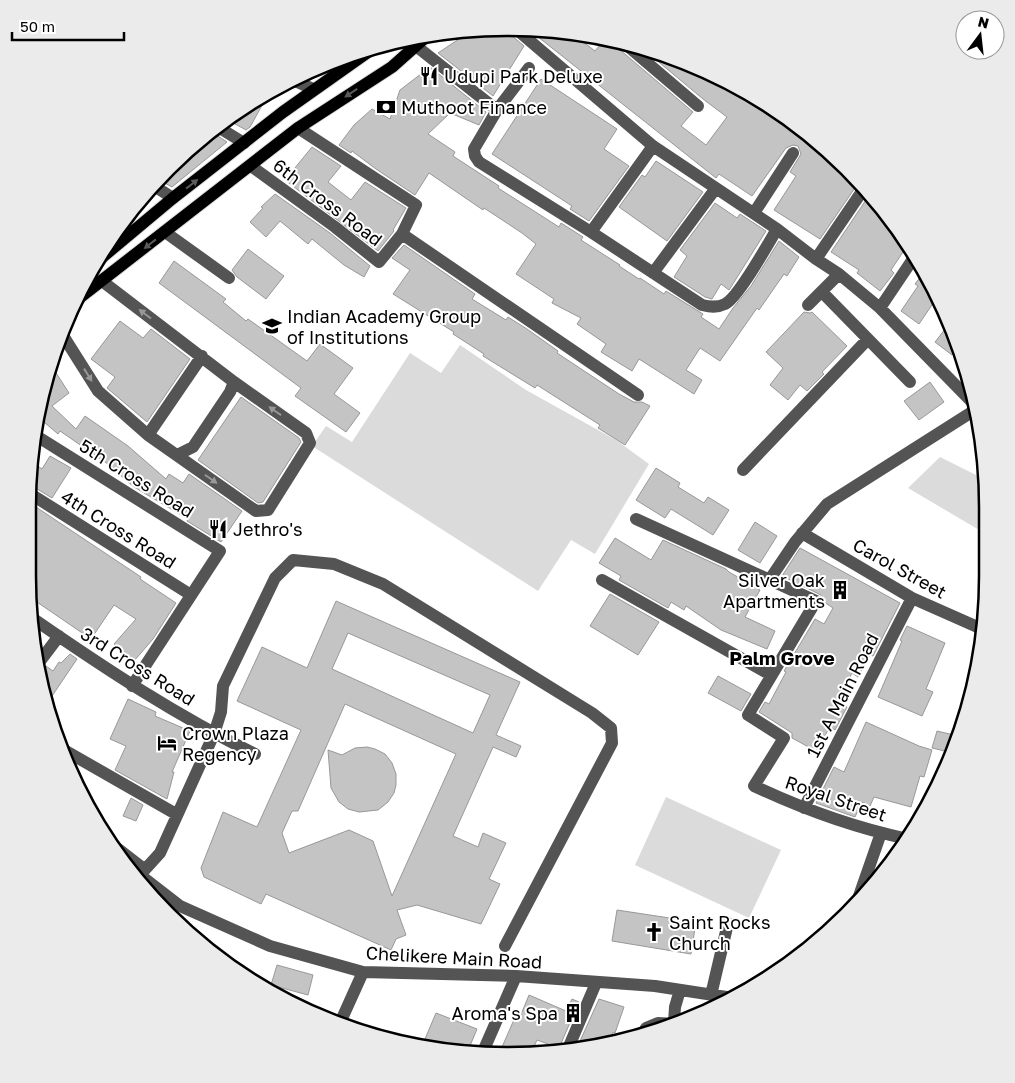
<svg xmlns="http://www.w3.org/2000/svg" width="1015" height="1083" viewBox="0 0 1015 1083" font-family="'Golos Text',sans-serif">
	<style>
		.green { fill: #dbdbdb }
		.building { fill: #c4c4c4; stroke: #989898; fill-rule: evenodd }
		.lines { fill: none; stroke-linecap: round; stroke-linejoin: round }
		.major-casing { stroke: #dbdbdb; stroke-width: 14 }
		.minor { stroke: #545454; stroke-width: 12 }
		.major { stroke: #000; stroke-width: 12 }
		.oneway { fill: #595959 }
		.oneway2 { fill: #989898 }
		.labels { text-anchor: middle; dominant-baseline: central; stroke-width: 4; stroke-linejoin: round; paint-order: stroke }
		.poi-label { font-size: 18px; fill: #000; stroke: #fff; text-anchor: start }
		.street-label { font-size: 18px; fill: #000; stroke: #fff }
		.neighbourhood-label { font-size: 19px; font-weight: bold; fill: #000; stroke: #fff }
		.rim { fill: none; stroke: #000; stroke-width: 2.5 }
	</style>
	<rect width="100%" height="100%" fill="#fff"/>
	<path class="green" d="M 460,345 L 526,390 L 616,440 L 649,464 L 595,554 L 571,540 L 538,591 L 312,446 L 326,426 L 352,442 L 410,353 L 441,373 Z
		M 940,457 L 984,479 L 986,534 L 908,488 Z
		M 666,797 L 781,850 L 749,918 L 635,865 Z"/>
	<path class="building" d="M 528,29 L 539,29 L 563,33 L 575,42 L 578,38 L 595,51 L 605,39 L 616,41 L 619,49 L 693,112 L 681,126 L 706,145 L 727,117 L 703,99 L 642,48 L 720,77 L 799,127 L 859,182 L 820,239 L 774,210 L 796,176 L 790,172 L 801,154 L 798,146 L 793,145 L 786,148 L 752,196 L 719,174 L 716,178 Z
		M 508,30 L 511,35 L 524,46 L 493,96 L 438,53 L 471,31 Z
		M 430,67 L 486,112 L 479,125 L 450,113 L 428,134 L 455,152 L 453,156 L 499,186 L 498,188 L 559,227 L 561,223 L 583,237 L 581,240 L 620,265 L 619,266 L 639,279 L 640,278 L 664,294 L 666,291 L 703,314 L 701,317 L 719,329 L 733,308 L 751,286 L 779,241 L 799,257 L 787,276 L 784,274 L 759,310 L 757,308 L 720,361 L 700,348 L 686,370 L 702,380 L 694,394 L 639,359 L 632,371 L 601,352 L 606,344 L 577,324 L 581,318 L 552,303 L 554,299 L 516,274 L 536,244 L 522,233 L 484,208 L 483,210 L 429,173 L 415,195 L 376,169 L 352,151 L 351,153 L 339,145 L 354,125 L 372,109 L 390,119 L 400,90 Z
		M 541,79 L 617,129 L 604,149 L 629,166 L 589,221 L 570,209 L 572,206 L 492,154 Z
		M 270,91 L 250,127 L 246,130 L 228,120 Z
		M 212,132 L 227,142 L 172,187 L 163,182 L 160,179 L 191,147 Z
		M 312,147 L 341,166 L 328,182 L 351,200 L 365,182 L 406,208 L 393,230 L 394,231 L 378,251 L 285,180 Z
		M 656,161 L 703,192 L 667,241 L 619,207 L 642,175 L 645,177 Z
		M 275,194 L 330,233 L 370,266 L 364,277 L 344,265 L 312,239 L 308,244 L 280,221 L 266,237 L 250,222 L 263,208 L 261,207 Z
		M 870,194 L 907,246 L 891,270 L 894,273 L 880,291 L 857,273 L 859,270 L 831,252 Z
		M 715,203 L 737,218 L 740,214 L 766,231 L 731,287 L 729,290 L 721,284 L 712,299 L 705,297 L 674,277 L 687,256 L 680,250 Z
		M 404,245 L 475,294 L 472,299 L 506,320 L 508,317 L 527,329 L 558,351 L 557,353 L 619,394 L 634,402 L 642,402 L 650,406 L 625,445 L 598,428 L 600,425 L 537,385 L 535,388 L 483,356 L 484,354 L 453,334 L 454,332 L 393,294 L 410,270 L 392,258 Z
		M 248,249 L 284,276 L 266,299 L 237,277 L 232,270 Z
		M 174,261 L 226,299 L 223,302 L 246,321 L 248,319 L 307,361 L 320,344 L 353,368 L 334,394 L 360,413 L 346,432 L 295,396 L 301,388 L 159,283 Z
		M 925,271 L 938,300 L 936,299 L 919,324 L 901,311 L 918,286 L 915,284 Z
		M 804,312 L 810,313 L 812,312 L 847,346 L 822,372 L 824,374 L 807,391 L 800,385 L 788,400 L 770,385 L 783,368 L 766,352 Z
		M 120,321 L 143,338 L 151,329 L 190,359 L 147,422 L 107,388 L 115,377 L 91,359 Z
		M 949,324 L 959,346 L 952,355 L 935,342 Z
		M 51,365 L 69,393 L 52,406 L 76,429 L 85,416 L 128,446 L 166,479 L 169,474 L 183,483 L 189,474 L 242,511 L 221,542 L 187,521 L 188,519 L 134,487 L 120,475 L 121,473 L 60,431 L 58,434 L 38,417 L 44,383 Z
		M 930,382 L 944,402 L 919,420 L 904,401 Z
		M 241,397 L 299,438 L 301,442 L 263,502 L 258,503 L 198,460 Z
		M 50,456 L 71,468 L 52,498 L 29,484 L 31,461 L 42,469 Z
		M 656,468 L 680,483 L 678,487 L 704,503 L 708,497 L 729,510 L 713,535 L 671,509 L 665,518 L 636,500 Z
		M 30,503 L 141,577 L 140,579 L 176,603 L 153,639 L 134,661 L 114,644 L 136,619 L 114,605 L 91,639 L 34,600 Z
		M 755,522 L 777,536 L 760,563 L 738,550 Z
		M 615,538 L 651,560 L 663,540 L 726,569 L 729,572 L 760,590 L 745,617 L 775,631 L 767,649 L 721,630 L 686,606 L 684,610 L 671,602 L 668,608 L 619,580 L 621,576 L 599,563 Z
		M 800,548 L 900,603 L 873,656 L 870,655 L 858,677 L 852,673 L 837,702 L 847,707 L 835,730 L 830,727 L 816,751 L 792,738 L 792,733 L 759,712 L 765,702 L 769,704 L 786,672 L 784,671 L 815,619 L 824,624 L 833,608 L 824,602 L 823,597 L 819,594 L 782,576 Z
		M 610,594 L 659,622 L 638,655 L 590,626 Z
		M 336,601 L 520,682 L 496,735 L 521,746 L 516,757 L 493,747 L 453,836 L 478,847 L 483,833 L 506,843 L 489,879 L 500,884 L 481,924 L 417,905 L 397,910 L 406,935 L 396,939 L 391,950 L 266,894 L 261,904 L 204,877 L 201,868 L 223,812 L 257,827 L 301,730 L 237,701 L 262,647 L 307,668 ZM 348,633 L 490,695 L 473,733 L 332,669 ZM 345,704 L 456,754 L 392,896 L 373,841 L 349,830 L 289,853 L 282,833 L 292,811 L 298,811 Z
		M 907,626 L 945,643 L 926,689 L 933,692 L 922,716 L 878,697 L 902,641 L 900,640 Z
		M 70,654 L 77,659 L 48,702 L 38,674 L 46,666 L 53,671 L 59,662 L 61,663 Z
		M 718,676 L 751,694 L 741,711 L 708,693 Z
		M 128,699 L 156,712 L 155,716 L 190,731 L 172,772 L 174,772 L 167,799 L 115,770 L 126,746 L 110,739 Z
		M 866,722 L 919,746 L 932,750 L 924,777 L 920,776 L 911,807 L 874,797 L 870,806 L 862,802 L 855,817 L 816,803 L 834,767 L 844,772 Z
		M 937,731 L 958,736 L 953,753 L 932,748 Z
		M 367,747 L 375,749 L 385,754 L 392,763 L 396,774 L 396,785 L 394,793 L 388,802 L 378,810 L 359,812 L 348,809 L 339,802 L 331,788 L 328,750 L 342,755 L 355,748 Z
		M 131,798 L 143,805 L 136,821 L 123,816 Z
		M 617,910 L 696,922 L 691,954 L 612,941 Z
		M 277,965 L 313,975 L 308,995 L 271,985 Z
		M 529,995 L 566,1011 L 572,999 L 579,1002 L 559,1048 L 537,1040 L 531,1053 L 499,1054 L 516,1015 L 520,1017 Z
		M 599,999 L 624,1007 L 615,1033 L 613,1032 L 610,1042 L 576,1050 Z
		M 436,1013 L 477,1029 L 467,1053 L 422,1046 Z"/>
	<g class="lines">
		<g class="major-casing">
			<path id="major" d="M 100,259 L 173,198 L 283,112 L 372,49
				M 74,302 L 298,128 L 392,67 L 428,35"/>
		</g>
		<path class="minor" d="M 516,29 L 653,146 L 777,229 L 816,259 L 839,274 L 880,308 L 974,404
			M 624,43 L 698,106
			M 416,46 L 497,110
			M 529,68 L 497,110 L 474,149 L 475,156 L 479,162 L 591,232 L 702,305 C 710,307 717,308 725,304 C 738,298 768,244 777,229
			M 293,80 L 313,89
			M 218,127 L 244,143
			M 251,166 L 335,227 L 379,262 L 402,234 L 416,205 L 298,128
			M 154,186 L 173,198
			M 754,213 L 793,153
			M 165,232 L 229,278
			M 591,232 L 653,146
			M 402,234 L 638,395
			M 816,259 L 865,187
			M 653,273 L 716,188
			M 822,292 L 910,382
			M 808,305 L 839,274
			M 880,308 L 915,256
			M 62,334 L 98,391 L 148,435 L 256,511 L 268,510 L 310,443 L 306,433 L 234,382 L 102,281
			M 35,435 L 220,551 L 132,686
			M 148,435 L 202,356
			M 177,455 L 193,447 L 230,392 L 234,382
			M 743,470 L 868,339
			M 29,493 L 191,595
			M 636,519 L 816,601 L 748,715 L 784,738 L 754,786 C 803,809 855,828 908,839
			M 802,533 L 912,598 L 982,629
			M 770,579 L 795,542 L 827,504 L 975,410
			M 602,580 L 771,675
			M 35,620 C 106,669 177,716 255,754
			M 37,665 L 59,636
			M 64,750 L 176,814
			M 804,808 L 912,598
			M 113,845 L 144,869
			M 140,875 L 160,853 L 214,734 L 221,712 L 223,686 L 275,578 L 293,560 L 334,564 L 383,584 L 592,713 L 611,728 L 612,743 L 505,946
			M 137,878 L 140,875 L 180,906 L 270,946 L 363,972 L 516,976 L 655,986 L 733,998
			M 859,896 L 881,833
			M 711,995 L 728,923
			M 340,1023 L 363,972
			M 674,1023 L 675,1007 L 680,990
			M 643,1034 L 646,1028 L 658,1023 L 676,1024
			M 567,1051 L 596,983
			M 482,1054 L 516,976"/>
		<use href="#major" class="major"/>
	</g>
	<defs><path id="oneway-solid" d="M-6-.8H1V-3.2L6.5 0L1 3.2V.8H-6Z" transform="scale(1.25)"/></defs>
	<g class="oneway">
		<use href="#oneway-solid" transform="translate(351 93) rotate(147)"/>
		<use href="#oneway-solid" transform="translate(192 184) rotate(-38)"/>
		<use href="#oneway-solid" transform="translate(150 244) rotate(142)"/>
	</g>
	<g class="oneway2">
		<use href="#oneway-solid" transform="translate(145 314) rotate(-143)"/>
		<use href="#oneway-solid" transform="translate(88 375) rotate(58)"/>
		<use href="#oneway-solid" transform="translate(275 411) rotate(-145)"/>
		<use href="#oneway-solid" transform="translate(211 479) rotate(35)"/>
	</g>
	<defs>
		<g id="restaurant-bare" transform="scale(1.5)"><path d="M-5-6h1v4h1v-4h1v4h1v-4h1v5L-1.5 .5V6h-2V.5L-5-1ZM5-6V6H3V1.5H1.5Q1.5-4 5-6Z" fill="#000" stroke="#fff" stroke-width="2.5" paint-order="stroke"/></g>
		<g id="bank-bare" transform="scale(1.5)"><path d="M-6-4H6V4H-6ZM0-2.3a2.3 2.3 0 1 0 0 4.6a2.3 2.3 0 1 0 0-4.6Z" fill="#000" stroke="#fff" stroke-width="2.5" paint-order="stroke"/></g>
		<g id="university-bare" transform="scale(1.5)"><path d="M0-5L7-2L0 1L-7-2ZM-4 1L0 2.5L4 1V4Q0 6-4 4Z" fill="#000" stroke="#fff" stroke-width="2.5" paint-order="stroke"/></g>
		<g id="building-bare" transform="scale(1.5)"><path d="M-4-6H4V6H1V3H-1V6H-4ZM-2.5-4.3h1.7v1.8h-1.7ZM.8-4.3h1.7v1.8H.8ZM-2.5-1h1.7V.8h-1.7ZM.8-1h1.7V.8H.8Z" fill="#000" stroke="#fff" stroke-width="2.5" paint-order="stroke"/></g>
		<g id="hotel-bare" transform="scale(1.5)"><path d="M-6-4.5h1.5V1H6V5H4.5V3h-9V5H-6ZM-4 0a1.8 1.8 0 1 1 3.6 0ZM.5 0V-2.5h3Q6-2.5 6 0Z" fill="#000" stroke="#fff" stroke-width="2.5" paint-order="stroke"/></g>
		<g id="church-bare" transform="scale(1.5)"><path d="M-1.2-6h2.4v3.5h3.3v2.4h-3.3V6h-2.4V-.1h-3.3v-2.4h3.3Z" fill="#000" stroke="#fff" stroke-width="2.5" paint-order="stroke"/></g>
	</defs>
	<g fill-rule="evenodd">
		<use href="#restaurant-bare" x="429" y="76"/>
		<use href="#bank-bare" x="386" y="107"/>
		<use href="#university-bare" x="272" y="326"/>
		<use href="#restaurant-bare" x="218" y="529"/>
		<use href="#building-bare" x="840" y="590"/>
		<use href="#hotel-bare" x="167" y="743"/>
		<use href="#church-bare" x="654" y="932"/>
		<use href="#building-bare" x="573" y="1013"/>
	</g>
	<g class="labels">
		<g class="poi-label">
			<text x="444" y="76">Udupi Park Deluxe</text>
			<text x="401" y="107">Muthoot Finance</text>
			<text x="287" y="316">Indian Academy Group<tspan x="287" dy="21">of Institutions</tspan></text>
			<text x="233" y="529">Jethro's</text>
			<text x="825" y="580" text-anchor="end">Silver Oak<tspan x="825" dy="21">Apartments</tspan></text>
			<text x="182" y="733">Crown Plaza<tspan x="182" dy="21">Regency</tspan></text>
			<text x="669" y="922">Saint Rocks<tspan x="669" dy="21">Church</tspan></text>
			<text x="558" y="1013" text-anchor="end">Aroma's Spa</text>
		</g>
		<g class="street-label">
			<text transform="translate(328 202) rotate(37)">6th Cross Road</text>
			<text transform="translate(137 478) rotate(32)">5th Cross Road</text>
			<text transform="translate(119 529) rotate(32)">4th Cross Road</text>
			<text transform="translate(900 568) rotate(29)">Carol Street</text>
			<text transform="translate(138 666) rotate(32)">3rd Cross Road</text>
			<text transform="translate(842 695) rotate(-63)">1st A Main Road</text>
			<text transform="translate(836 798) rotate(19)">Royal Street</text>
			<text transform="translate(454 957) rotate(3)">Chelikere Main Road</text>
		</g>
		<g class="neighbourhood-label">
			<text x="782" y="657">Palm Grove</text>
		</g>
	</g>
	<path d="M0 0H1015V1083H0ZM507 36H508A471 471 0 0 1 979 507V576A471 471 0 0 1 508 1047H507A471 471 0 0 1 36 576V507A471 471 0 0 1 507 36Z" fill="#ebebeb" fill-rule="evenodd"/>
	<path class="rim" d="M507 36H508A471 471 0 0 1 979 507V576A471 471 0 0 1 508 1047H507A471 471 0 0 1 36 576V507A471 471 0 0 1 507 36Z"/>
	<g transform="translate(980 35) rotate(15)"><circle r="24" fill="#ffffff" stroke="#999999"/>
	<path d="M0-4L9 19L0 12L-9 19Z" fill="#000000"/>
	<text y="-8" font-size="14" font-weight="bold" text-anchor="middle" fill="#000000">N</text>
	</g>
	<path d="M12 32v8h112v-8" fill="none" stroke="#000000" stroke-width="2.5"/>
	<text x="20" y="32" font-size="15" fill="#000000" stroke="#ffffff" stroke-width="4" paint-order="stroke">50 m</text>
</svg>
